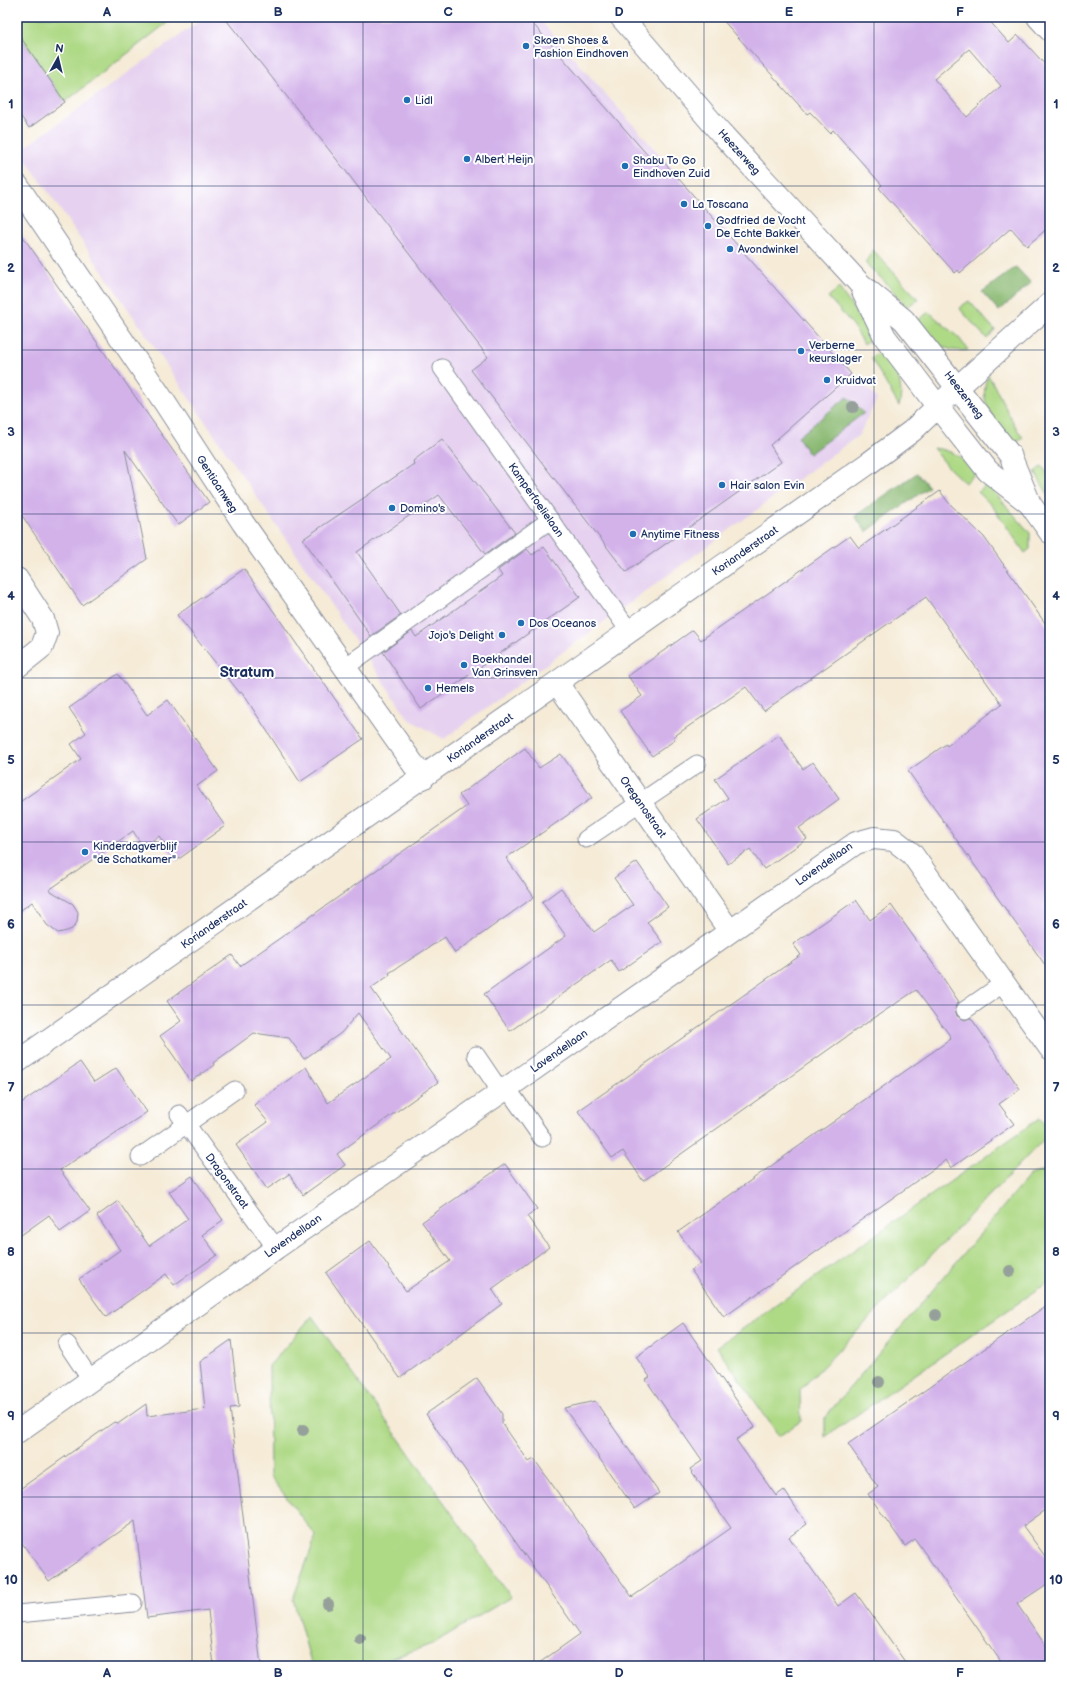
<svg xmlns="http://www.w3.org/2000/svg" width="1067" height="1683" viewBox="0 0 1067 1683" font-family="'Balsamiq Sans',sans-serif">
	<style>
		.built { fill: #e6d2f0 }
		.green { fill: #aed985; stroke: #648472 }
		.forest { fill: #8ab972; stroke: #527468 }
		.building { fill: #d3b2ea; fill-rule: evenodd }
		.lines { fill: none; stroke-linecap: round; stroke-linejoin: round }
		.lane-casing { stroke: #888d9a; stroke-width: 19 }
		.street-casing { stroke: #888d9a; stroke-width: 24 }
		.secondary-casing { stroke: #888d9a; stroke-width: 24 }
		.lane { stroke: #fff; stroke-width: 17 }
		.street { stroke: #fff; stroke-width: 22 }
		.secondary { stroke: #fff; stroke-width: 22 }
		.tree { fill: #95a09b }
		.grid { fill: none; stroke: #1b2f5e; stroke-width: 1; stroke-opacity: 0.55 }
		.poi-dot { fill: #1f6fb2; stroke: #fff; stroke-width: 1.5 }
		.labels { text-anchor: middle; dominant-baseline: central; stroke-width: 4; stroke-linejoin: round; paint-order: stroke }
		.poi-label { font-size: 11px; fill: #1b2f5e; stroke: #fff; text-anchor: start }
		.street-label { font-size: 11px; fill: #1b2f5e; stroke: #fff }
		.district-label { font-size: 15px; font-weight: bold; fill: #1b2f5e; stroke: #fff }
		.neatline { fill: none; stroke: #1b2f5e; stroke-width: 1.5 }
		.grid-label { font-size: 13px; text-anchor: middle; font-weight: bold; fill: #1b2f5e }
	</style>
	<rect width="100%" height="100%" fill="#fff"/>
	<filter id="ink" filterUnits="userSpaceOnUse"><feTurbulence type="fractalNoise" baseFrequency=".025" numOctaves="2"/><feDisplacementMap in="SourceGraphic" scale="8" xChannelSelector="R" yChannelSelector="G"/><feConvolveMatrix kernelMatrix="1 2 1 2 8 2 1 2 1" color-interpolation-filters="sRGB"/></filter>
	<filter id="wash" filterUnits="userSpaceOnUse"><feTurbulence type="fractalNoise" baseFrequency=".012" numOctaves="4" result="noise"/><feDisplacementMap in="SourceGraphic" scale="16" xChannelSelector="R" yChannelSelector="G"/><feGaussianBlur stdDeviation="0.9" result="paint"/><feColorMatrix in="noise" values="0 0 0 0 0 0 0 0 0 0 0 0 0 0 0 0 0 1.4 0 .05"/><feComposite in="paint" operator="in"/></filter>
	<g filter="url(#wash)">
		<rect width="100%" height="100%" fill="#f5ebd7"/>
		<path class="built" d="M 205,17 L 537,17 L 877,399 L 859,435 L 444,739 L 409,719 L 20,151 Z"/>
		<path class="green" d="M 17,17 L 170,17 L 172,19 L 65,102 L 17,32 Z
			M 873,250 L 918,299 L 907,307 L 884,281 L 865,263 Z
			M 839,288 L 873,337 L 864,344 L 853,325 L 828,297 Z
			M 969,301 L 995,330 L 987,339 L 959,308 Z
			M 929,312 L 959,338 L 968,350 C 942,354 933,339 918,320 Z
			M 882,349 C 895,369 905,381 899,406 L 871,358 Z
			M 988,375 C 1001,396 1009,418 1023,438 L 1014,444 C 997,422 976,405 988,375 Z
			M 933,448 C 954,450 964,459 977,473 L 965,483 L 950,469 Z
			M 1042,466 L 1050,477 L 1050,498 L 1035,472 Z
			M 987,484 L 1030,533 L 1030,549 L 1025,553 L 993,507 L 978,492 Z
			M 1040,1118 L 1050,1133 L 800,1390 L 801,1421 L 779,1436 L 717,1347 Z
			M 1050,1169 L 1050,1281 L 825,1437 L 825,1417 L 1025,1181 L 1030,1175 Z
			M 312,1316 L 511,1597 L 432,1644 L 370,1666 L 312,1666 L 293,1599 L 316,1536 L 270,1476 L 269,1366 Z"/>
		<path class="forest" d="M 1016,267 L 1031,283 L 999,311 L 982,292 Z
			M 847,397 L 864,413 L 809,454 L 798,437 Z
			M 917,473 L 929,487 L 866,532 L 855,516 Z"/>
		<g id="blocks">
			<path class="building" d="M 224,17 L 527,17 L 657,166 L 663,161 L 851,374 L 770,445 L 781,462 L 626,572 L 471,370 L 488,357 L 345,170 Z
				M 720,17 L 986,17 L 1009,43 L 1018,35 L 1050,70 L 1050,226 L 1027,246 L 1011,228 L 960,273 L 958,270 L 955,273 L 879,188 L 882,185 L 833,130 L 830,133 L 810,112 L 807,114 ZM 969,49 L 1001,86 L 967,117 L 934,79 Z
				M 17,32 L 65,102 L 29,128 L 17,111 Z
				M 17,228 L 209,502 L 178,525 L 125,450 L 147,559 L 82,605 L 17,508 Z
				M 442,439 L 515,533 L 485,554 L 439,495 L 357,552 L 401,615 L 371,636 L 303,539 L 414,464 L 413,461 Z
				M 940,491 L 948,502 L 984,537 L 1050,630 L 1050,972 L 908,771 L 946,744 L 947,746 L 1002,704 L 926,597 L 764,711 L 746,687 L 673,737 L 675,740 L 652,756 L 620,711 L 642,696 L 628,676 L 693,630 L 701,640 L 850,536 L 859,548 Z
				M 544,547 L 580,597 L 421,709 L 383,652 L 412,631 L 416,637 L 502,576 L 498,570 L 527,549 L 532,555 Z
				M 244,569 L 363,739 L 300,782 L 242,692 L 240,693 L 177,615 Z
				M 118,674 L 147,715 L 168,700 L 218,771 L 197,786 L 225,826 L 176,861 L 159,836 L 143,847 L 133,831 L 49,890 L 73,904 L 78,912 L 77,922 L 72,929 L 67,931 L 58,933 L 47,925 L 32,902 L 17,913 L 17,804 L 81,759 L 71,744 L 86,733 L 69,708 Z
				M 779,735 L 803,769 L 813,762 L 839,799 L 799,828 L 807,839 L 764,869 L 750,849 L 728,864 L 697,819 L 728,798 L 715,779 Z
				M 525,748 L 539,768 L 561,754 L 592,798 L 506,858 L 534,897 L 455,953 L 445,937 L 389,973 L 390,975 L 371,988 L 438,1082 L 337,1154 L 345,1165 L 303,1195 L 289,1174 L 267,1189 L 236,1145 L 268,1122 L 254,1105 L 306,1067 L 328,1103 L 391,1059 L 358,1013 L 341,1033 L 304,1059 L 289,1038 L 254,1033 L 213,1063 L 214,1065 L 191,1081 L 160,1036 L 181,1021 L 167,1001 L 232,955 L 240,966 L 303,922 L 467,806 L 459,795 Z
				M 637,862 L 668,907 L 647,922 L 662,942 L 619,972 L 611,960 L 510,1031 L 484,994 L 566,936 L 542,902 L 561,888 L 594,932 L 633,905 L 614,878 Z
				M 856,900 L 870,920 L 891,905 L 941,975 L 959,1002 L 956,1005 L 955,1010 L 957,1016 L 965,1020 L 971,1018 L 1020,1089 L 999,1104 L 1014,1124 L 951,1168 L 946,1160 L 724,1317 L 691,1270 L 701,1263 L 678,1232 L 891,1081 L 951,1039 L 950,1038 L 951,1037 L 916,990 L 856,1030 L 643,1181 L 623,1151 L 612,1158 L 578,1111 L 801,955 L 793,944 Z
				M 80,1062 L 94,1082 L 116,1068 L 147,1112 L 60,1170 L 90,1211 L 60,1232 L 49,1215 L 17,1238 L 17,1106 Z
				M 505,1164 L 537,1209 L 527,1216 L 549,1247 L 492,1289 L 502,1304 L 400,1378 L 326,1273 L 370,1241 L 406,1291 L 450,1261 L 422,1222 Z
				M 192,1176 L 223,1220 L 202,1235 L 217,1255 L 174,1285 L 166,1274 L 106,1317 L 79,1279 L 120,1250 L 97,1216 L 118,1201 L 149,1246 L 188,1219 L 169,1192 Z
				M 1050,1303 L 1050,1507 L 1023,1526 L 1050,1563 L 1050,1582 L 1017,1604 L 1050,1652 L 1050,1666 L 1004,1666 L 915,1539 L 905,1546 L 868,1494 L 878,1487 L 848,1444 Z
				M 683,1323 L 755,1427 L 736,1440 L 776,1496 L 784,1490 L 807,1524 L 789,1537 L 838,1606 L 856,1593 L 908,1666 L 535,1666 L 580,1634 L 426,1414 L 477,1378 L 502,1414 L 502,1423 L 529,1462 L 534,1459 L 632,1597 L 731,1528 L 690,1469 L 702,1461 L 646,1380 L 650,1377 L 636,1357 Z
				M 231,1340 L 239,1407 L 230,1408 L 261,1666 L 214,1666 L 208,1610 L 147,1618 L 135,1521 L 49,1581 L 17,1536 L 17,1491 L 114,1422 L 119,1423 L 146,1404 L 147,1416 L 205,1409 L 200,1362 Z
				M 595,1401 L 659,1493 L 635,1509 L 564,1408 Z"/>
		</g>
	</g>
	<g filter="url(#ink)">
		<use href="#blocks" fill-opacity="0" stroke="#888d9a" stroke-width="1"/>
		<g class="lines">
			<g class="lane-casing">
				<path id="lane" d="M 442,368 L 630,632
					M 344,668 L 550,520
					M 586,839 L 697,764
					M 965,1010 L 1004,983
					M 476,1055 L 501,1092
					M 507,1088 L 542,1138
					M 179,1114 L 276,1248
					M 140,1157 L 235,1090
					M 67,1344 L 91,1380
					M 17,1614 L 133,1603"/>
			</g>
			<g class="street-casing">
				<path id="street" d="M 1038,17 L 1050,30
					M 17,185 L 165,403 L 243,523 L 423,778
					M 958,387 L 1050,304
					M 17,579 L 43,619 L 47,633 L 42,647 L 17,667
					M 557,683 L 729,930
					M 17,1432 L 231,1281 L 276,1248 L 507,1088 L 856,843 L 874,838 L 894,840 L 912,854 L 1050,1048"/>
			</g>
			<g class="secondary-casing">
				<path id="secondary" d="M 621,17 L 721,133 L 860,284 L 904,320 L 1010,455 L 1030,504 L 1050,532
					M 863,291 L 885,337 L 938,407 L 988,471 L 1029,503
					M 17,1062 L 869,463 L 912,431 L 958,387"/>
			</g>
			<use href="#lane" class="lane"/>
			<use href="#street" class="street"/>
			<use href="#secondary" class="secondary"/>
		</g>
		<g class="tree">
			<circle cx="853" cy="407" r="6"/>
			<circle cx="1010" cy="1271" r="6"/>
			<circle cx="936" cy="1315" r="6"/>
			<circle cx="879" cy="1382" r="6"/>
			<circle cx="303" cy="1430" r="6"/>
			<circle cx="328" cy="1604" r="6"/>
			<circle cx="360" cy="1639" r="6"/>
		</g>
	</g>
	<path class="grid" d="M 192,17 L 192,1666M 363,17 L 363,1666M 534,17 L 534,1666M 704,17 L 704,1666M 874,17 L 874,1666M 17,186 L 1050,186M 17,350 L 1050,350M 17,514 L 1050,514M 17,678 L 1050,678M 17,842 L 1050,842M 17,1005 L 1050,1005M 17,1169 L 1050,1169M 17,1333 L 1050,1333M 17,1497 L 1050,1497"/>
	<g class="poi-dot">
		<circle cx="526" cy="46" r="4"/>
		<circle cx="407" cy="100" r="4"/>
		<circle cx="467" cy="159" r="4"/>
		<circle cx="625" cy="166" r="4"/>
		<circle cx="684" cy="204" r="4"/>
		<circle cx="708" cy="226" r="4"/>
		<circle cx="730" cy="249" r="4"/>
		<circle cx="801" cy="351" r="4"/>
		<circle cx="827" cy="380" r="4"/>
		<circle cx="722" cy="485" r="4"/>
		<circle cx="392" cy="508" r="4"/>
		<circle cx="633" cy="534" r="4"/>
		<circle cx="521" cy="623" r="4"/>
		<circle cx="502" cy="635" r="4"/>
		<circle cx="464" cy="665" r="4"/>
		<circle cx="428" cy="688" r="4"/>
		<circle cx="85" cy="852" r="4"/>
	</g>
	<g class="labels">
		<g class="poi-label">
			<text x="534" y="40">Skoen Shoes &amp;<tspan x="534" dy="13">Fashion Eindhoven</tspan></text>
			<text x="415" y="100">Lidl</text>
			<text x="475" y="159">Albert Heijn</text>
			<text x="633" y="160">Shabu To Go<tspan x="633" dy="13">Eindhoven Zuid</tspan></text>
			<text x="692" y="204">La Toscana</text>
			<text x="716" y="220">Godfried de Vocht<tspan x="716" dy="13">De Echte Bakker</tspan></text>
			<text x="738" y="249">Avondwinkel</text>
			<text x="809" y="345">Verberne<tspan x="809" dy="13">keurslager</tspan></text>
			<text x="835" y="380">Kruidvat</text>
			<text x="730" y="485">Hair salon Evin</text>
			<text x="400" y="508">Domino's</text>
			<text x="641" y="534">Anytime Fitness</text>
			<text x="529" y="623">Dos Oceanos</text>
			<text x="494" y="635" text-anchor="end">Jojo's Delight</text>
			<text x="472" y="659">Boekhandel<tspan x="472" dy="13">Van Grinsven</tspan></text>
			<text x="436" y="688">Hemels</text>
			<text x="93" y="846">Kinderdagverblijf<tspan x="93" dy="13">"de Schatkamer"</tspan></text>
		</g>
		<g class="street-label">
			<text transform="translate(739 152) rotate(48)">Heezerweg</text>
			<text transform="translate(964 395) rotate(52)">Heezerweg</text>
			<text transform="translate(217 484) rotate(57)">Gentiaanweg</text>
			<text transform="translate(536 500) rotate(55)">Kamperfoelielaan</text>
			<text transform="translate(745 551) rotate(-35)">Korianderstraat</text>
			<text transform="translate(480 738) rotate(-35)">Korianderstraat</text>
			<text transform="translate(643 807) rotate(55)">Oreganostraat</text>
			<text transform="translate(824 864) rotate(-35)">Lavendellaan</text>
			<text transform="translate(214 924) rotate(-35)">Korianderstraat</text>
			<text transform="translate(559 1051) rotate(-35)">Lavendellaan</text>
			<text transform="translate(227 1181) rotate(54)">Dragonstraat</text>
			<text transform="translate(293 1236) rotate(-35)">Lavendellaan</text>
		</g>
		<g class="district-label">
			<text x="247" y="672">Stratum</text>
		</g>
	</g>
	<rect width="1067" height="1683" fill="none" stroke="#fff" stroke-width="44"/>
	<g transform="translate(58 58) rotate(8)" stroke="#ffffff" stroke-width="3" paint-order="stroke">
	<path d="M0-3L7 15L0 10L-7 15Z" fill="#1b2f5e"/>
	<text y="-6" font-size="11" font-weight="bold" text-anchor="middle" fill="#1b2f5e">N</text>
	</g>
	<rect x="22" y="22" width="1023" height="1639" class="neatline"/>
	<g class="grid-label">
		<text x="107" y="16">A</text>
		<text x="278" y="16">B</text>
		<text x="448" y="16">C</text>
		<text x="619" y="16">D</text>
		<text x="789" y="16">E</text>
		<text x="960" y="16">F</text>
		<text x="11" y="108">1</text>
		<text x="1056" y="108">1</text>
		<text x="11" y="272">2</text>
		<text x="1056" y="272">2</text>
		<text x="11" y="436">3</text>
		<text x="1056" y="436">3</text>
		<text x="11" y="600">4</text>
		<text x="1056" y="600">4</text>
		<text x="11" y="764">5</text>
		<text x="1056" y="764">5</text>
		<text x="11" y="928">6</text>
		<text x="1056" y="928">6</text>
		<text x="11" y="1092">7</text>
		<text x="1056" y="1092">7</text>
		<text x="11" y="1256">8</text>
		<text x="1056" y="1256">8</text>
		<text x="11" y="1420">9</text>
		<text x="1056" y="1420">9</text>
		<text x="11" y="1584">10</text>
		<text x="1056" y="1584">10</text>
		<text x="107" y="1677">A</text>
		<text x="278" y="1677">B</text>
		<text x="448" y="1677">C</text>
		<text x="619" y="1677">D</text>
		<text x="789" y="1677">E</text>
		<text x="960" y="1677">F</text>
	</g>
</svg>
